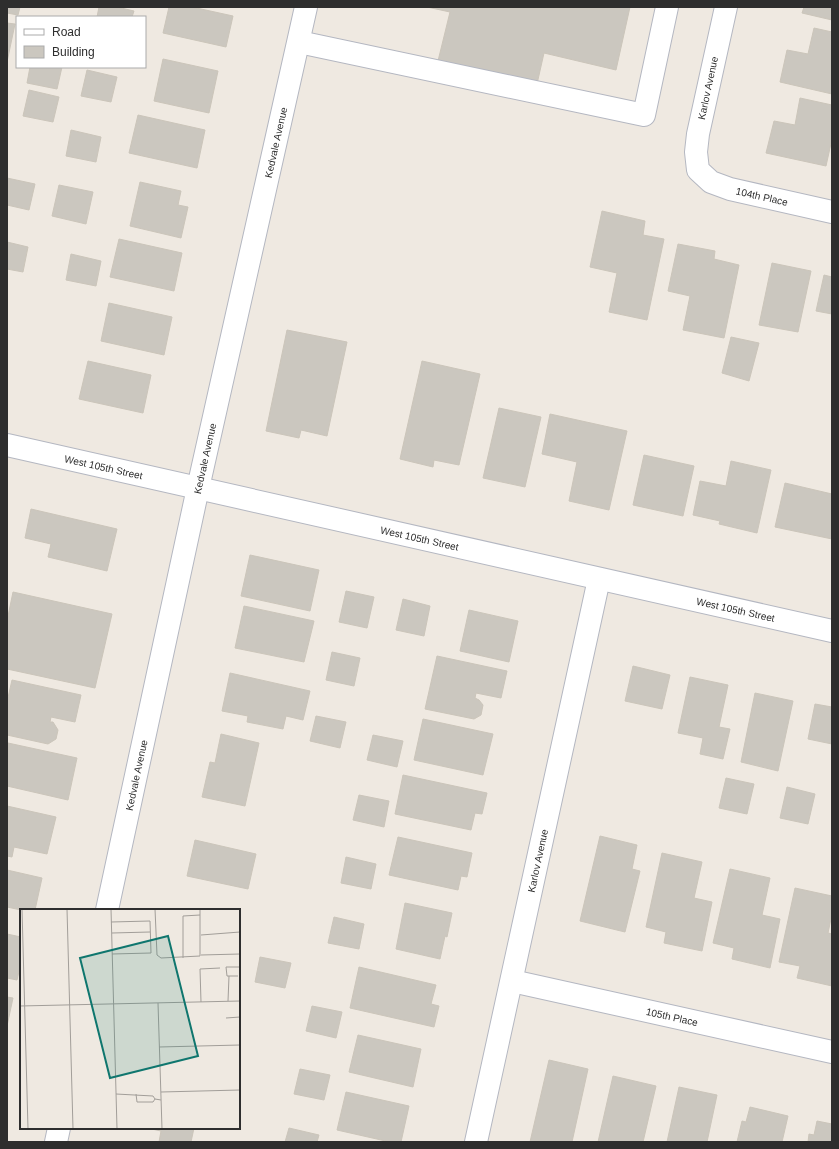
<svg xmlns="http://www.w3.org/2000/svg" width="839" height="1149" viewBox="0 0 839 1149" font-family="Arial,sans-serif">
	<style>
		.building { fill: #cbc7bf; stroke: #cbc5ba }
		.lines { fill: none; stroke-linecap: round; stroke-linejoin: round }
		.minor-casing { stroke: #b4b7c1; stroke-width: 24 }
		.minor { stroke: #fff; stroke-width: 22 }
		.labels { text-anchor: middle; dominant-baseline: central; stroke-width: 3; stroke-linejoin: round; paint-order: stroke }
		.street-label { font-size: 10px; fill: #2e2e2e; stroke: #fff }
		.inset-road { fill: none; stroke: #a29e99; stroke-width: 1 }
		.view { fill: #0f766e; fill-opacity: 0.15; stroke: #0f766e; stroke-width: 2 }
		.inset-edge { fill: none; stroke: #2e2e2e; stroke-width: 2 }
	</style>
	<rect width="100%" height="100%" fill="#efe9e1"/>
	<path class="building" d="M 7,7 L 20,7 L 18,15 L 7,13 Z
		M 99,7 L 117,7 L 134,11 L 132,17 L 97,17 Z
		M 169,7 L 192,7 L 233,16 L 226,47 L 163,33 Z
		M 427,7 L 630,7 L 616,70 L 544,53 L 537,84 L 438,61 L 450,12 Z
		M 804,7 L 832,7 L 832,20 L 802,13 Z
		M 7,23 L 15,24 L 7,62 Z
		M 814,28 L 832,32 L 832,94 L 780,82 L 787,50 L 808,54 Z
		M 163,59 L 218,71 L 209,113 L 154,101 Z
		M 30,67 L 62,67 L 57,89 L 27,83 Z
		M 87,70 L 117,77 L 111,102 L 81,96 Z
		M 29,90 L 59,97 L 53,122 L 23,116 Z
		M 800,98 L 832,105 L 832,139 L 826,166 L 766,153 L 774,121 L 795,125 Z
		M 138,115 L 205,130 L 197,168 L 129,153 Z
		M 71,130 L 101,137 L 96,162 L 66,156 Z
		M 7,178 L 35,184 L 29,210 L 7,205 Z
		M 140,182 L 181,191 L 178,205 L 188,207 L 181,238 L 130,226 Z
		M 59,185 L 93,192 L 86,224 L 52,216 Z
		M 602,211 L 645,221 L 643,235 L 664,239 L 647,320 L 609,312 L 617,273 L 590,267 Z
		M 119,239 L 182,253 L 174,291 L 110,277 Z
		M 7,242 L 28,247 L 23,272 L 7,269 Z
		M 678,244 L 715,251 L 714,259 L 739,265 L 724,338 L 683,330 L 690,296 L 668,291 Z
		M 71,254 L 101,261 L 96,286 L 66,280 Z
		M 772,263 L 811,271 L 798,332 L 759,325 Z
		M 824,275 L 832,277 L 832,314 L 816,311 Z
		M 109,303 L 172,317 L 164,355 L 101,341 Z
		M 287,330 L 347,342 L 327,436 L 301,430 L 299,438 L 266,431 Z
		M 731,337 L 759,343 L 749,381 L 722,373 Z
		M 88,361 L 151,375 L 143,413 L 79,399 Z
		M 422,361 L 480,374 L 459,465 L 434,460 L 433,467 L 400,459 Z
		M 499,408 L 541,417 L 525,487 L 483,478 Z
		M 550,414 L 627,431 L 609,510 L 569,501 L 577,462 L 542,454 Z
		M 644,455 L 694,466 L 683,516 L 633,505 Z
		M 731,461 L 771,470 L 757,533 L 719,524 L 720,521 L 693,515 L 700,481 L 726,486 Z
		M 785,483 L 832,494 L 832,539 L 775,527 Z
		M 31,509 L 117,529 L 107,571 L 48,557 L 51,544 L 25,538 Z
		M 250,555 L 319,570 L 310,611 L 241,596 Z
		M 346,591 L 374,597 L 367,628 L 339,622 Z
		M 13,592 L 112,614 L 95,688 L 7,669 L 7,621 Z
		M 403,599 L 430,606 L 424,636 L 396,630 Z
		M 244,606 L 314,621 L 304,662 L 235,648 Z
		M 469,610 L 518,621 L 509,662 L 460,651 Z
		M 332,652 L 360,658 L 354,686 L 326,680 Z
		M 437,656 L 507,671 L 501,698 L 476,693 L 475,698 L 479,700 L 483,705 L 481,715 L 474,719 L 425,709 Z
		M 633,666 L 670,675 L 662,709 L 625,701 Z
		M 230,673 L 310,691 L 303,720 L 286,716 L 283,729 L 247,722 L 248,716 L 222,711 Z
		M 690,677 L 728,685 L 719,727 L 730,729 L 723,759 L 700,754 L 703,738 L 678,733 Z
		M 12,680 L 81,695 L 75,722 L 51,717 L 50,722 L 53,722 L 58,730 L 56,739 L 48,744 L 7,735 L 7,702 Z
		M 755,693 L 793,701 L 778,771 L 741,762 Z
		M 815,704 L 832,707 L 832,744 L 808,739 Z
		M 316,716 L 346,722 L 340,748 L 310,741 Z
		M 423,719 L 493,734 L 483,775 L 414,760 Z
		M 221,734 L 259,743 L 245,806 L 202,797 L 210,762 L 215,763 Z
		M 373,735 L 403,741 L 397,767 L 367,760 Z
		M 8,743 L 77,758 L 68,800 L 7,786 Z
		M 403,775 L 487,793 L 482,814 L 475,813 L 471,830 L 395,814 Z
		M 726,778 L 754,784 L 747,814 L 719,808 Z
		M 787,787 L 815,794 L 808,824 L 780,818 Z
		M 359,795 L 389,801 L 384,827 L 353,820 Z
		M 7,806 L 56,817 L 47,854 L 14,847 L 12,857 L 7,856 Z
		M 600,836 L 637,845 L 632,869 L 640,871 L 625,932 L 580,921 Z
		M 398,837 L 472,853 L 467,877 L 461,876 L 458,890 L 389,875 Z
		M 195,840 L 256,854 L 248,889 L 187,876 Z
		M 662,853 L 702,862 L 694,898 L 712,902 L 702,951 L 664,943 L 666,932 L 646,927 Z
		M 346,857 L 376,864 L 371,889 L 341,883 Z
		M 730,869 L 770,878 L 762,915 L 780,919 L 770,968 L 732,959 L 734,948 L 713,943 Z
		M 7,870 L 42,878 L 35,910 L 21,910 L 7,907 Z
		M 795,888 L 832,896 L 832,914 L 828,933 L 832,934 L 832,986 L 797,978 L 800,966 L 779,962 Z
		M 405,903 L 452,913 L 447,937 L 445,936 L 440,959 L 396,949 Z
		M 334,917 L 364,924 L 359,949 L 328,943 Z
		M 7,934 L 21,937 L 21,963 L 17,980 L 7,978 Z
		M 260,957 L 291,963 L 285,988 L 255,982 Z
		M 359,967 L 436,985 L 431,1004 L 439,1006 L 434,1027 L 350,1008 Z
		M 7,997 L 13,998 L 7,1026 Z
		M 312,1006 L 342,1012 L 336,1038 L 306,1031 Z
		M 358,1035 L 421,1049 L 413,1087 L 349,1072 Z
		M 549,1060 L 588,1069 L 572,1142 L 530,1142 Z
		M 300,1069 L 330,1075 L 324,1100 L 294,1094 Z
		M 613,1076 L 656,1086 L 643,1142 L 598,1142 Z
		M 679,1087 L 717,1095 L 707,1142 L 667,1142 Z
		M 346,1092 L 409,1106 L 401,1142 L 390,1142 L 337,1130 Z
		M 750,1107 L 788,1116 L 782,1142 L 737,1142 L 742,1121 L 746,1122 Z
		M 817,1121 L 832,1124 L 832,1142 L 808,1142 L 809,1134 L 814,1135 Z
		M 147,1128 L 194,1128 L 191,1142 L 159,1142 L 161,1131 Z
		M 289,1128 L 319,1135 L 317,1142 L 285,1142 Z"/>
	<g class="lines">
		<g class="minor-casing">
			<g id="minor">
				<path id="s1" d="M 726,7 L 698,134 L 696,152 L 698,170 L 711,182 L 730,189 L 832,212"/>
				<path d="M 299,42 L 644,115 L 667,7"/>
				<path id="s2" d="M 7,445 L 832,631"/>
				<path id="s3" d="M 107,910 L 198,488 L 306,7"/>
				<path id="s4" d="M 512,981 L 832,1052"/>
				<path d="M 56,1142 L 59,1128"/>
				<path id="s5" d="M 476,1142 L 599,579"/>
			</g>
		</g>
		<use href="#minor" class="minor"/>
	</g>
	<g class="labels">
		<g class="street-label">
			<text transform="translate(708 88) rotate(-78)">Karlov Avenue</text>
			<text stroke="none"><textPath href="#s3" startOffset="786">Kedvale Avenue</textPath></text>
			<text stroke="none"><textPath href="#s1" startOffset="237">104th Place</textPath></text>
			<text stroke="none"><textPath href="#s3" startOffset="462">Kedvale Avenue</textPath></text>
			<text stroke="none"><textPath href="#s2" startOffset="99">West 105th Street</textPath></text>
			<text stroke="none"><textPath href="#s2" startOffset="423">West 105th Street</textPath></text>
			<text stroke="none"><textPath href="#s2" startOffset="747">West 105th Street</textPath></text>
			<text stroke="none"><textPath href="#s3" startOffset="138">Kedvale Avenue</textPath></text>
			<text stroke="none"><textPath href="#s5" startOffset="288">Karlov Avenue</textPath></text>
			<text stroke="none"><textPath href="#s4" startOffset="164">105th Place</textPath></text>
		</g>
	</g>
	<g transform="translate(20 909)">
		<rect width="220" height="220" fill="#efe9e1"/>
		<path class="inset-road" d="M 2,0 L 8,220M 47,0 L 53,220M 91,0 L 97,220M 135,0 L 137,46 L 141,49 L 180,47 L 180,0M 190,0 L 211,0M 91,13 L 130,12 L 131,44 L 92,45M 92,24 L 130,23M 181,26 L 220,23M 181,46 L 220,45M 163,49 L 163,7 L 180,6M 218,67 L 207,67 L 206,58 L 220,58M 208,92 L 209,67M 181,93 L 180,60 L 200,59M 138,94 L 142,220M 0,97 L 220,92M 206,109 L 220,108M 139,138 L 220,136M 141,183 L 220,181M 96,185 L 133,187 L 135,190 L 141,191M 116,185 L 117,193 L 133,193 L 135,190"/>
		<path class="view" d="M 148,27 L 178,147 L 90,169 L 60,49 Z"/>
		<rect width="220" height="220" class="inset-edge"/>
	</g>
	<rect width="839" height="1149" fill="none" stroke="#2e2e2e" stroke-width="16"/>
	<rect x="16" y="16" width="130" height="52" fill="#ffffff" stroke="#ababab"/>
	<rect x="24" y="29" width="20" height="6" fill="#ffffff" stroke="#ababab"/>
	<text x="52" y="36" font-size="12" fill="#2e2e2e">Road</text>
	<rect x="24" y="46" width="20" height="12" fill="#cbc7bf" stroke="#ababab"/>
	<text x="52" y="56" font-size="12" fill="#2e2e2e">Building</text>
</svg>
